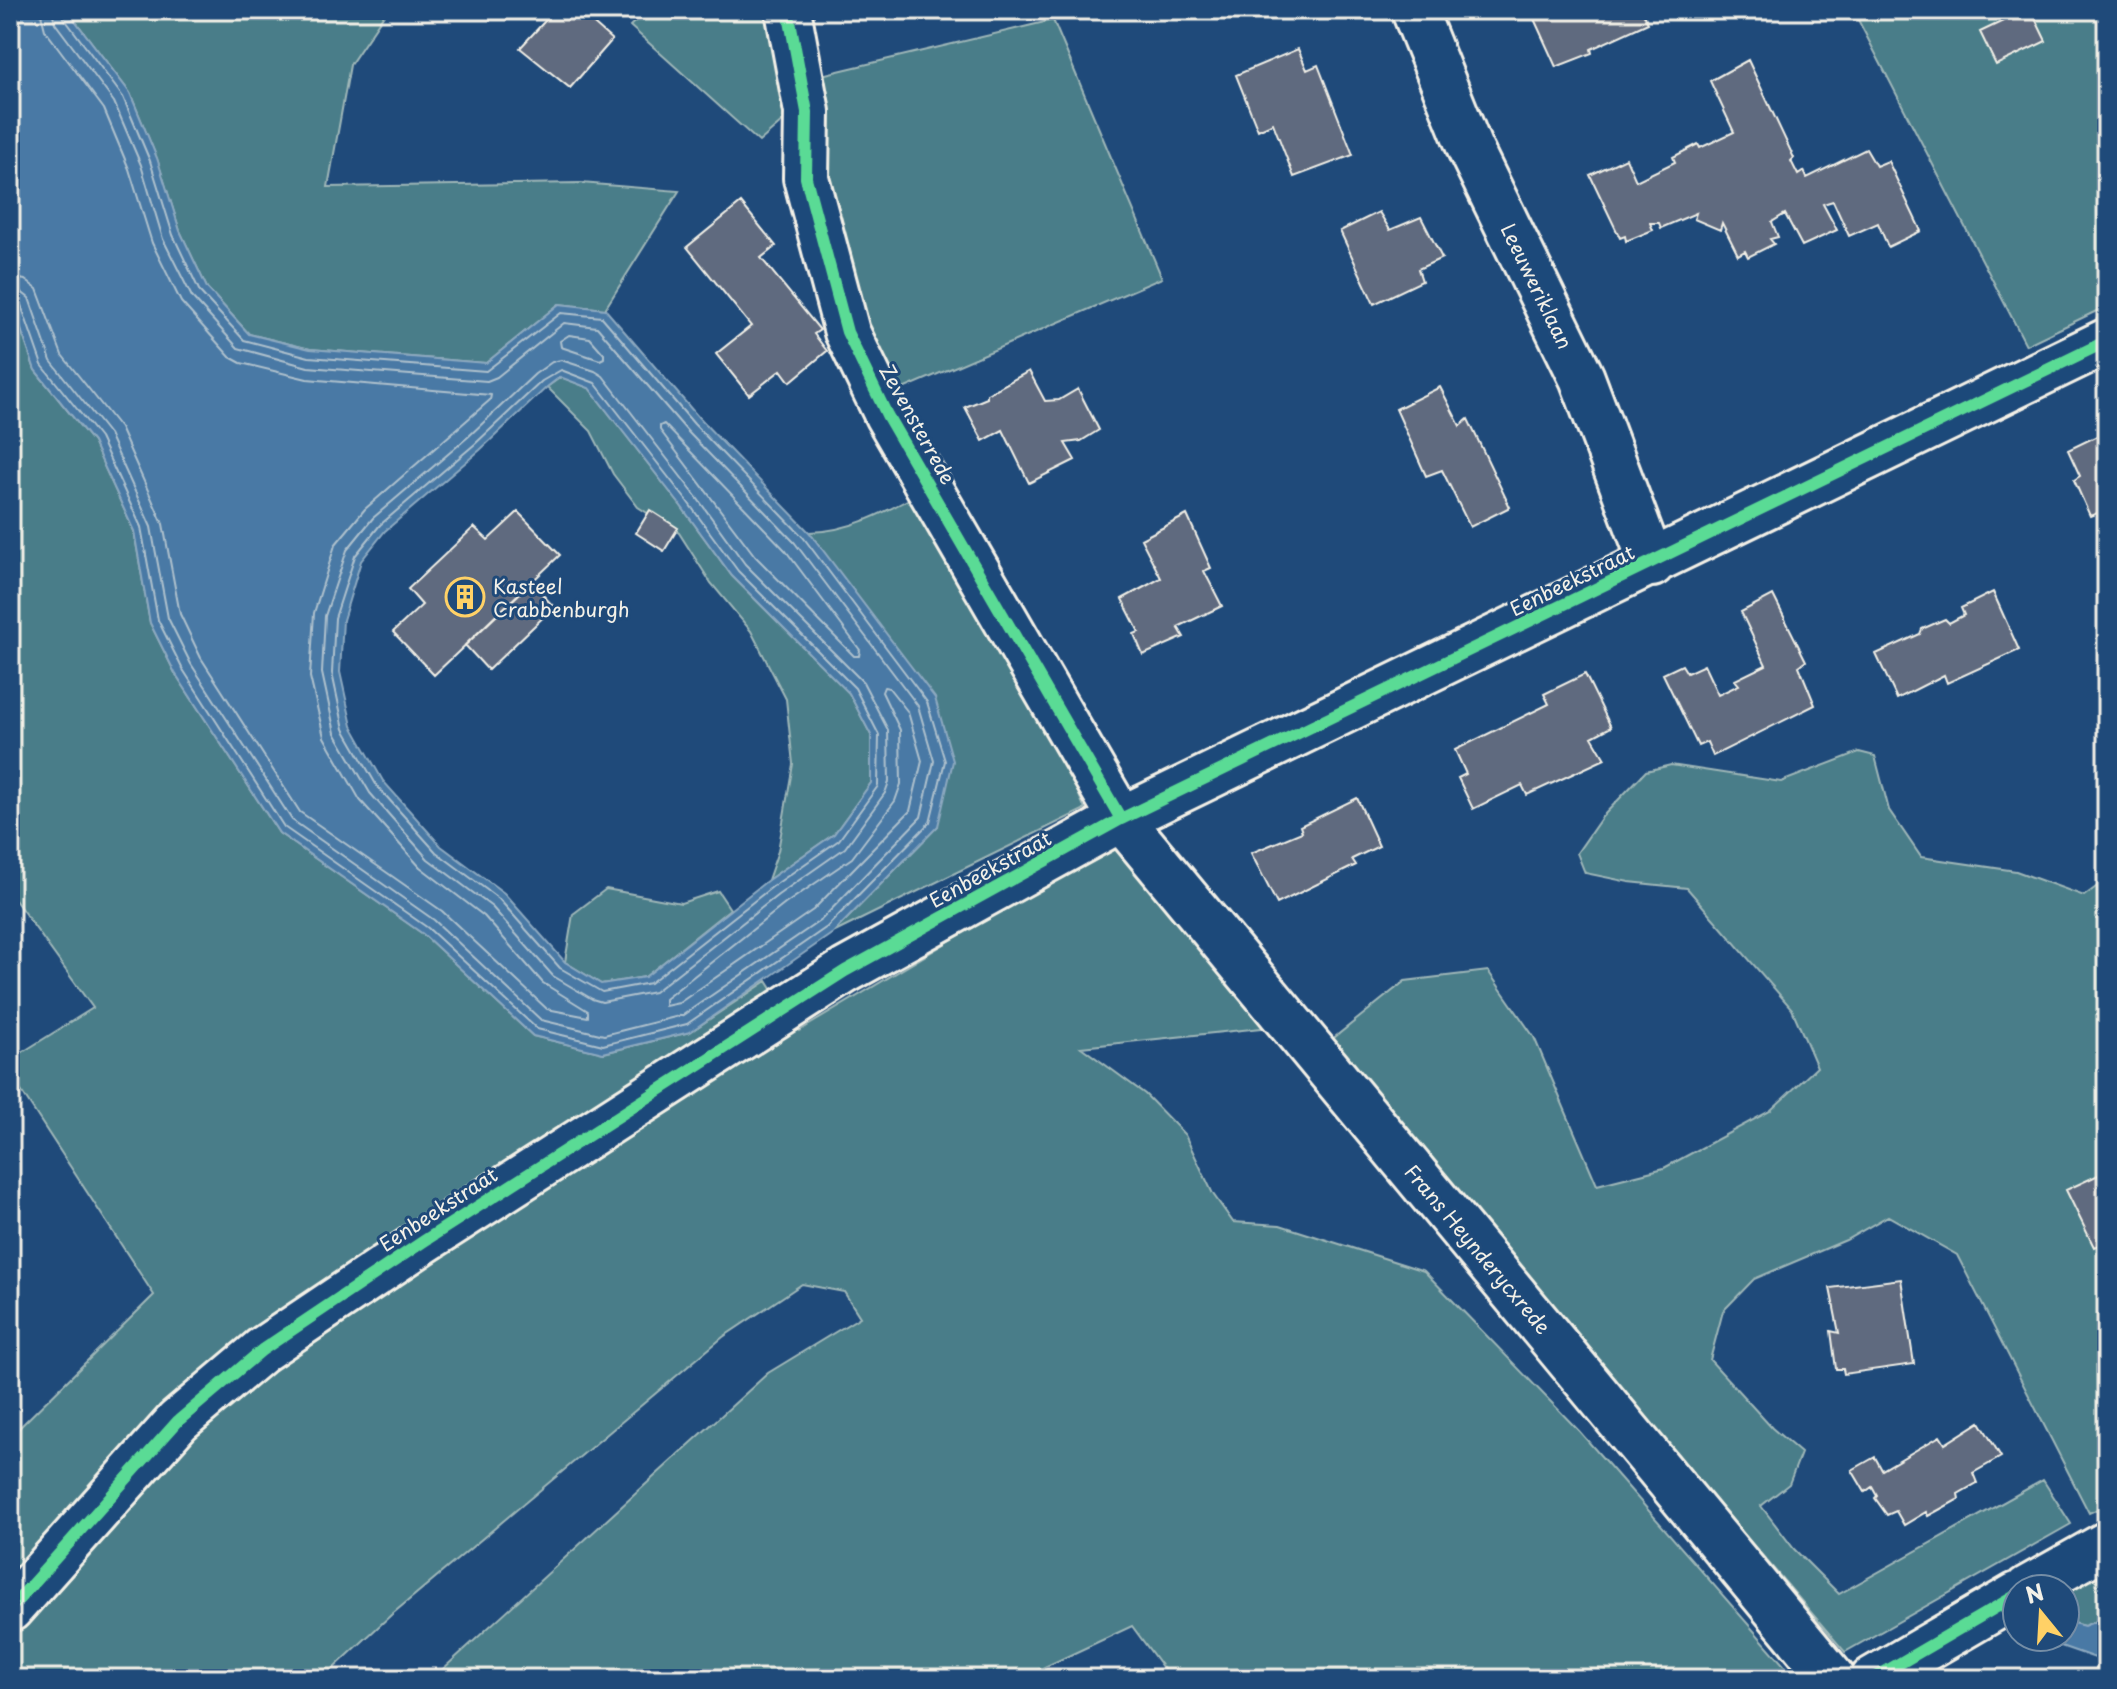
<svg xmlns="http://www.w3.org/2000/svg" width="2117" height="1689" viewBox="0 0 2117 1689" font-family="'Playpen Sans',sans-serif">
	<style>
		.green { fill: #4a7d89; stroke: #9fb7b8; stroke-width: 2 }
		.water { fill: #4879a5; stroke: #8da9c0; stroke-width: 2; fill-rule: evenodd }
		.lines { fill: none; stroke-linecap: round; stroke-linejoin: round }
		.shore { stroke: #afc1cd; stroke-width: 2 }
		.building { fill: #5f6b7f; stroke: #f4f1e8; stroke-width: 2 }
		.minor-casing { stroke: #f4f1e8; stroke-width: 50 }
		.major-casing { stroke: #f4f1e8; stroke-width: 50 }
		.minor { stroke: #1f4a7a; stroke-width: 44 }
		.major { stroke: #1f4a7a; stroke-width: 44 }
		.cycleway-casing { stroke: #1f4a7a; stroke-width: 17 }
		.cycleway { stroke: #5adb95; stroke-width: 12 }
		.labels { text-anchor: middle; dominant-baseline: central; stroke-width: 6; stroke-linejoin: round; paint-order: stroke }
		.street-label { font-size: 20px; fill: #f4f1e8; stroke: #1f4a7a }
		.poi-label { font-size: 20px; fill: #f4f1e8; stroke: #1f4a7a; text-anchor: start }
	</style>
	<rect width="100%" height="100%" fill="#1f4a7a"/>
	<filter id="ink" filterUnits="userSpaceOnUse"><feTurbulence type="fractalNoise" baseFrequency=".0125" numOctaves="2"/><feDisplacementMap in="SourceGraphic" scale="16" xChannelSelector="R" yChannelSelector="G"/><feConvolveMatrix kernelMatrix="1 2 1 2 8 2 1 2 1" color-interpolation-filters="sRGB"/></filter>
	<g filter="url(#ink)">
		<path class="green" d="M 67,10 L 387,10 L 350,65 L 328,187 L 581,183 L 679,191 L 605,309 L 559,304 L 486,363 L 310,349 L 249,334 L 207,288 L 180,231 L 157,159 L 130,93 Z
			M 647,10 L 773,10 L 791,114 L 759,142 L 630,26 Z
			M 1853,10 L 2107,10 L 2107,306 L 2026,345 Z
			M 1053,20 L 1162,278 L 896,392 L 862,335 L 836,235 L 817,76 Z
			M 10,297 L 35,370 L 93,442 L 134,531 L 150,623 L 175,673 L 279,833 L 423,934 L 533,1036 L 604,1053 L 690,1032 L 767,981 L 799,1031 L 1115,842 L 1271,1027 L 1081,1047 L 1145,1094 L 1185,1135 L 1213,1194 L 1233,1222 L 1280,1225 L 1424,1271 L 1579,1431 L 1796,1679 L 1171,1679 L 1132,1626 L 1019,1679 L 432,1679 L 768,1373 L 860,1317 L 844,1292 L 802,1284 L 723,1337 L 391,1615 L 322,1679 L 10,1679 L 10,1437 L 154,1295 L 10,1074 L 10,1060 L 93,1008 L 10,893 Z
			M 561,377 L 589,388 L 681,506 L 732,576 L 849,693 L 871,735 L 871,783 L 834,834 L 768,880 L 778,851 L 793,764 L 786,699 L 751,631 L 711,583 L 679,533 L 638,507 L 613,474 L 591,431 L 547,387 Z
			M 920,493 L 1039,703 L 1085,809 L 833,933 L 938,826 L 834,567 L 809,532 C 848,532 886,512 920,493 Z
			M 1859,752 L 1875,756 L 1889,810 L 1921,857 L 2016,871 L 2084,896 L 2107,879 L 2107,1505 L 2089,1513 L 1957,1255 L 1888,1216 L 1846,1240 L 1754,1279 L 1723,1311 L 1710,1360 L 1772,1428 L 1801,1453 L 1789,1484 L 1761,1506 L 1794,1549 L 1839,1594 L 2043,1480 L 2071,1524 L 1845,1652 L 1325,1045 L 1405,981 L 1488,971 L 1534,1037 L 1597,1185 L 1664,1168 L 1770,1111 L 1817,1067 L 1792,1009 L 1687,888 L 1629,882 L 1585,873 L 1577,853 L 1602,817 L 1646,771 L 1671,765 L 1781,782 Z
			M 606,889 L 681,903 L 718,891 L 730,909 L 645,977 L 601,984 L 565,962 L 573,914 Z
			M 2107,1572 L 2107,1617 L 2084,1626 L 2065,1621 C 2065,1585 2079,1587 2107,1572 Z"/>
		<path class="water" d="M 10,10 L 67,10 L 130,93 L 157,158 L 180,231 L 207,288 L 249,334 L 310,349 L 486,363 L 559,304 L 605,309 L 700,419 L 809,532 L 935,698 L 953,761 L 938,826 L 833,933 L 690,1032 L 603,1053 L 533,1036 L 423,934 L 279,833 L 175,673 L 150,623 L 134,531 L 93,442 L 35,370 L 10,297 ZM 560,377 L 589,388 L 681,506 L 732,576 L 849,693 L 871,735 L 871,783 L 834,834 L 768,880 L 645,977 L 601,984 L 565,962 L 504,893 L 441,846 L 383,781 L 352,726 L 340,672 L 343,620 L 361,561 L 385,531 L 480,450 L 547,387 Z
			M 2107,1617 L 2107,1652 L 2095,1658 L 2061,1646 L 2051,1637 L 2065,1637 L 2065,1621 L 2084,1626 Z"/>
		<g class="lines">
			<path class="shore" d="M 10,277 L 25,280 L 37,289 L 62,355 L 120,428 L 163,524 L 180,614 L 201,658 L 300,812 L 442,911 L 547,1009 L 588,1017 L 588,1011 L 543,983 L 484,916 L 420,867 L 360,800 L 324,737 L 310,677 L 314,613 L 335,545 L 365,509 L 490,400 L 491,395 L 307,379 L 241,363 L 230,357 L 181,302 L 152,243 L 129,169 L 104,109 L 45,30 L 40,10
				M 10,289 L 20,291 L 29,298 L 51,361 L 109,434 L 151,527 L 168,618 L 191,664 L 292,820 L 434,920 L 541,1020 L 604,1035 L 683,1015 L 821,920 L 921,817 L 934,761 L 918,706 L 795,543 L 687,431 L 597,327 L 564,323 L 497,377 L 487,381 L 308,367 L 238,348 L 192,297 L 163,239 L 141,165 L 114,102 L 55,23 L 52,10
				M 10,299 L 16,300 L 21,305 L 42,365 L 100,438 L 141,527 L 158,620 L 182,668 L 284,827 L 428,928 L 537,1029 L 603,1045 L 687,1024 L 827,927 L 930,822 L 945,761 L 927,702 L 803,537 L 694,424 L 602,317 L 561,313 L 486,371 L 309,357 L 244,340 L 200,292 L 173,235 L 150,161 L 123,97 L 64,18 L 62,10
				M 569,335 L 590,338 L 604,354 L 604,358 L 600,360 L 561,347 L 560,341 Z
				M 561,360 L 595,371 L 603,376 L 695,495 L 745,564 L 863,682 L 888,730 L 889,782 L 885,793 L 845,848 L 778,895 L 654,992 L 602,1002 L 592,999 L 553,976 L 492,907 L 428,859 L 370,793 L 335,733 L 322,673 L 325,616 L 347,550 L 373,518 L 468,437 L 535,374 L 552,362 Z
				M 561,370 L 595,383 L 687,501 L 738,571 L 855,688 L 879,735 L 878,786 L 839,840 L 772,887 L 650,983 L 602,992 L 560,968 L 499,899 L 436,852 L 377,786 L 344,729 L 332,673 L 335,618 L 355,556 L 380,525 L 475,444 L 542,381 Z
				M 664,424 L 786,551 L 860,650 L 859,656 L 854,656 L 755,556 L 660,430 L 660,426 Z
				M 884,687 L 889,688 L 908,712 L 922,761 L 910,811 L 813,910 L 679,1003 L 665,1006 L 665,999 L 785,904 L 852,858 L 895,801 L 901,784 L 900,730 L 882,692 Z"/>
		</g>
		<path class="building" d="M 555,10 L 578,10 L 612,40 L 570,88 L 520,48 Z
			M 1530,10 L 1642,10 L 1648,23 L 1591,49 L 1592,53 L 1556,67 Z
			M 2026,10 L 2031,10 L 2046,41 L 1996,65 L 1980,32 Z
			M 1298,49 L 1307,70 L 1318,65 L 1353,155 L 1294,177 L 1273,123 L 1258,130 L 1236,75 Z
			M 1748,60 L 1794,158 L 1791,161 L 1798,175 L 1804,171 L 1807,178 L 1866,149 L 1876,166 L 1888,161 L 1921,231 L 1888,247 L 1878,223 L 1849,236 L 1833,201 L 1823,204 L 1837,230 L 1802,246 L 1785,214 L 1772,222 L 1778,237 L 1770,239 L 1774,244 L 1748,257 L 1745,251 L 1738,255 L 1722,223 L 1720,230 L 1694,219 L 1696,213 L 1661,228 L 1659,223 L 1650,223 L 1653,230 L 1626,241 L 1625,236 L 1620,238 L 1590,175 L 1626,158 L 1636,181 L 1675,162 L 1673,157 L 1698,144 L 1700,148 L 1734,132 L 1710,81 Z
			M 741,203 L 776,246 L 761,258 L 820,330 L 814,334 L 827,351 L 790,382 L 781,370 L 749,395 L 716,354 L 751,326 L 687,247 Z
			M 1379,212 L 1390,230 L 1421,217 L 1442,258 L 1418,269 L 1422,281 L 1374,304 L 1340,231 Z
			M 1029,371 L 1045,401 L 1059,400 L 1078,389 L 1099,430 L 1081,441 L 1065,443 L 1075,460 L 1029,483 L 1003,430 L 983,441 L 965,407 L 987,398 L 987,394 Z
			M 1440,387 L 1460,426 L 1468,419 L 1510,507 L 1470,527 L 1442,470 L 1426,476 L 1396,409 Z
			M 2099,435 L 2102,439 L 2107,436 L 2107,518 L 2103,520 L 2100,512 L 2090,516 L 2074,480 L 2080,476 L 2068,450 Z
			M 650,510 L 678,528 L 664,551 L 636,533 Z
			M 518,512 L 560,555 L 434,675 L 393,632 L 422,605 L 408,589 L 474,527 L 488,540 Z
			M 1187,515 L 1211,568 L 1204,571 L 1222,606 L 1178,627 L 1184,637 L 1143,655 L 1134,634 L 1139,632 L 1122,599 L 1161,578 L 1141,539 Z
			M 531,582 L 554,607 L 488,670 L 465,645 Z
			M 1993,592 L 2019,650 L 1947,683 L 1944,675 L 1897,699 L 1876,654 L 1920,634 L 1922,629 L 1945,619 L 1949,623 L 1964,615 L 1961,608 Z
			M 1773,595 L 1806,661 L 1799,666 L 1815,705 L 1713,756 L 1707,742 L 1698,746 L 1663,674 L 1682,665 L 1687,673 L 1704,665 L 1718,695 L 1739,685 L 1735,680 L 1766,665 L 1741,612 Z
			M 1585,674 L 1611,727 L 1592,737 L 1605,759 L 1527,795 L 1522,785 L 1473,809 L 1458,778 L 1466,774 L 1455,750 L 1549,704 L 1544,694 Z
			M 1357,798 L 1379,846 L 1352,859 L 1356,865 L 1277,904 L 1251,853 L 1302,832 L 1300,826 Z
			M 2107,1171 L 2107,1242 L 2094,1247 L 2066,1190 Z
			M 1901,1279 L 1914,1364 L 1844,1374 L 1843,1369 L 1836,1369 L 1831,1331 L 1839,1333 L 1830,1288 Z
			M 1980,1422 L 2001,1457 L 1973,1473 L 1977,1483 L 1958,1494 L 1959,1499 L 1928,1516 L 1926,1512 L 1904,1525 L 1896,1511 L 1887,1515 L 1875,1498 L 1877,1496 L 1872,1487 L 1865,1492 L 1852,1470 L 1875,1457 L 1882,1470 L 1940,1436 L 1945,1444 Z"/>
		<g class="lines">
			<g class="minor-casing">
				<path id="minor" d="M 788,10 L 807,112 L 806,178 L 847,332 L 887,415 L 1121,819 L 1833,1679
					M 1414,10 L 1470,149 L 1582,378 L 1652,564
					M 10,1609 L 178,1421 L 262,1350 L 424,1241 L 845,971 L 1121,819 L 2107,341"/>
			</g>
			<g class="major-casing">
				<path id="major" d="M 2027,1589 L 2107,1544
					M 1873,1679 L 2017,1595"/>
			</g>
			<use href="#minor" class="minor"/>
			<use href="#major" class="major"/>
			<g class="cycleway-casing">
				<path id="cycleway" d="M 788,10 L 807,112 L 806,178 L 847,332 L 887,415 L 1121,819
					M 10,1609 L 178,1421 L 262,1350 L 424,1241 L 845,971 L 1121,819 L 2107,341
					M 1873,1679 L 2017,1595"/>
			</g>
			<use href="#cycleway" class="cycleway"/>
		</g>
	</g>
	<defs>
		<g id="building-ring" transform="scale(2)"><circle r="9.5" fill="#1f4a7a" stroke="#ffd166" stroke-width="1.5"/><path d="M-4-6H4V6H1V3H-1V6H-4ZM-2.5-4.3h1.7v1.8h-1.7ZM.8-4.3h1.7v1.8H.8ZM-2.5-1h1.7V.8h-1.7ZM.8-1h1.7V.8H.8Z" fill="#ffd166"/></g>
	</defs>
	<g fill-rule="evenodd">
		<use href="#building-ring" x="465" y="597"/>
	</g>
	<g class="labels">
		<g class="street-label">
			<text transform="translate(1537 286) rotate(64)">Leeuweriklaan</text>
			<text transform="translate(918 424) rotate(61)">Zevensterrede</text>
			<text transform="translate(1572 580) rotate(-26)">Eenbeekstraat</text>
			<text transform="translate(990 869) rotate(-29)">Eenbeekstraat</text>
			<text transform="translate(438 1209) rotate(-33)">Eenbeekstraat</text>
			<text transform="translate(1478 1249) rotate(50)">Frans Heynderycxrede</text>
		</g>
		<g class="poi-label">
			<text x="493" y="586">Kasteel<tspan x="493" dy="23">Crabbenburgh</tspan></text>
		</g>
	</g>
	<rect width="2117" height="1689" fill="none" stroke="#1f4a7a" stroke-width="40"/>
	<rect x="20" y="20" width="2077" height="1649" fill="none" stroke="#f4f1e8" stroke-width="3" filter="url(#ink)"/>
	<g transform="translate(2041 1613) rotate(342)"><circle r="38" fill="#1f4a7a" stroke="#748da6" stroke-width="2"/>
	<path d="M0-6L14 30L0 20L-14 30Z" fill="#ffd166"/>
	<text y="-12" font-size="22" font-weight="bold" text-anchor="middle" fill="#f4f1e8">N</text>
	</g>
</svg>
